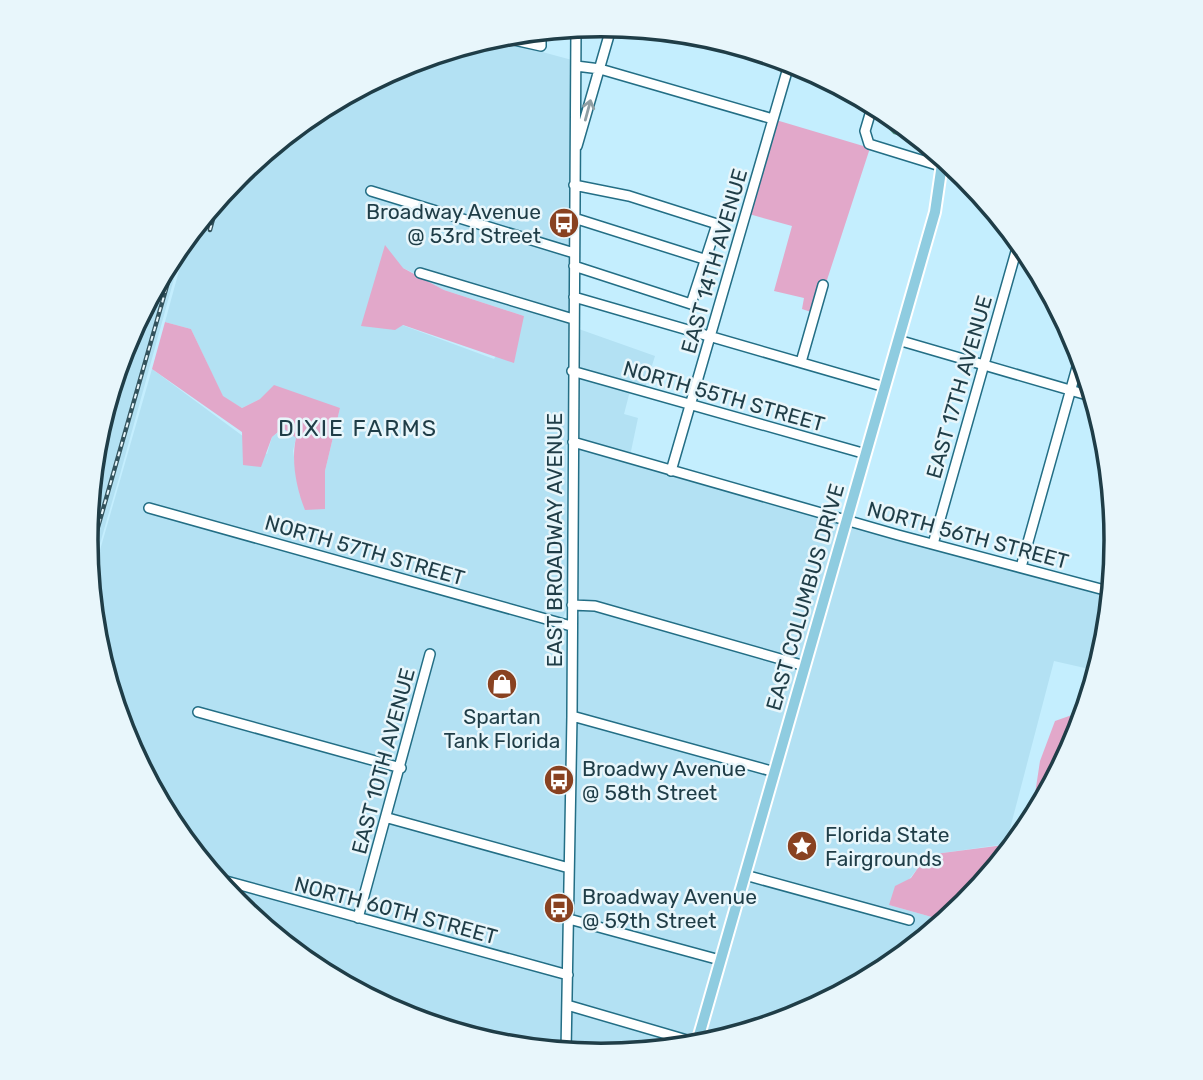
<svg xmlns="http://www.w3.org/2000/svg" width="1203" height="1080" viewBox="0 0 1203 1080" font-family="Rubik,sans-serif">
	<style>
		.built { fill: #b3e1f3 }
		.green { fill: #e2a8ca }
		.water { fill: #64c59b; stroke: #4f9c82; stroke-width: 2 }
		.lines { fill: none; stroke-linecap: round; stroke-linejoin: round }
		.minor-casing { stroke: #236e85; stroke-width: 12 }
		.major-casing { stroke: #fff; stroke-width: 14 }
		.minor { stroke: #fff; stroke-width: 9 }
		.major { stroke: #8fcce0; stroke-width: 10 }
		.rail-casing { stroke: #33535d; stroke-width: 4.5 }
		.rail { stroke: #e8f6fb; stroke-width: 2; stroke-dasharray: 5; stroke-linecap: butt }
		.oneway { stroke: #8f9ea3 }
		.labels { text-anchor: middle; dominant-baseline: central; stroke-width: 5; stroke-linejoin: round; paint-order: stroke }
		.poi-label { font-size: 21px; fill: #1f3d47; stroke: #e8f6fb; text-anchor: start }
		.street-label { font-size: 21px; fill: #1f3d47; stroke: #e8f6fb }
		.neighbourhood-label { font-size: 23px; letter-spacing: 2px; fill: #1f3d47; stroke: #e8f6fb }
		.rim { fill: none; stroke: #1f3d47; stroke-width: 3.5 }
	</style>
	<rect width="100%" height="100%" fill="#c4eefe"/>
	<path class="built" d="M 490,38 L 572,60 L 570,249 L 414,198 L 369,187 L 367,192 L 570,255 L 570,314 L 417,270 L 416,274 L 403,268 L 402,325 L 494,359 L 524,316 L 444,290 L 420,277 L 569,321 L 569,445 L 566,445 L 568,606 L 562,620 L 147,504 L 145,509 L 568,628 L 565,863 L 392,816 L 434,652 L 428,650 L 397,764 L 195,708 L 194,713 L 397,770 L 356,914 L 212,873 L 173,826 L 125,737 L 96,640 L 90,585 L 152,369 L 267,454 L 272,437 L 284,428 L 296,438 L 293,451 L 300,496 L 325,509 L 325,471 L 340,408 L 260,399 L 242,408 L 223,397 L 191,329 L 165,322 L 189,234 L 237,175 L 315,111 L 405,64 Z
		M 185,239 L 119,478 L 90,578 L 86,540 L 96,439 L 125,342 L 173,253 Z
		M 576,328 L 655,356 L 645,388 L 576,369 Z
		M 575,375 L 630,391 L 624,414 L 638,418 L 630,456 L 576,440 Z
		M 576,447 L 842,523 L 803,662 L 595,603 L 575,601 Z
		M 849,525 L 1112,595 L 1107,641 L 1098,671 L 1054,661 L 1006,844 L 928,855 L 889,905 L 946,921 L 908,952 L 893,948 L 884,971 L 798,1016 L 710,1043 L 701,1041 L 747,878 L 912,924 L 913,918 L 749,873 Z
		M 582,607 L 801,670 L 773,768 L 575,714 L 575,626 Z
		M 575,720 L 771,774 L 717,956 L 572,917 Z
		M 390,822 L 565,870 L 564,971 L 362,916 Z
		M 218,882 L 564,978 L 563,1052 L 501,1046 L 404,1016 L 315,968 L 237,904 Z
		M 572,923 L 716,962 L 694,1039 L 571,1003 Z
		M 571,1009 L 693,1045 L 692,1047 L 602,1055 L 570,1052 Z"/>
	<path class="green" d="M 776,120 L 870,148 L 826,283 L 820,281 L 811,312 L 802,309 L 804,298 L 774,291 L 792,226 L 749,214 Z
		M 385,245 L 403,268 L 444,290 L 524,316 L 514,363 L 403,325 L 395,330 L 361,326 Z
		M 165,322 L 191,329 L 223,396 L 242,408 L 260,399 L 274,385 L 340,408 L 325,471 L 325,509 L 305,510 C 296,488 291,460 296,438 L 283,428 L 272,437 L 261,467 L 243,465 L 242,432 L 152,369 Z
		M 1072,715 L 1073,722 L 1081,725 L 1078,738 L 1030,827 L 1040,761 L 1055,721 Z
		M 1021,838 L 966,905 L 946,921 L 889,905 L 895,886 L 911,878 L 927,855 L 1004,845 Z"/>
	<path class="water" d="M 890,113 L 916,134 L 916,140 L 894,133 L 887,126 Z"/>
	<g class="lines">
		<g class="minor-casing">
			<path id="minor" d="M 496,36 L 541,46 L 541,30
				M 576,66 L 600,69 L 773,119
				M 873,104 L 865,131 L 869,144 L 963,173
				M 577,146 L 612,25
				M 371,191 L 574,253
				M 574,218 L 707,260
				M 574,266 L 691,304 L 717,224 L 629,196 L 574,185
				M 420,273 L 573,319
				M 574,297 L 885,387
				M 898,340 L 1094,397
				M 801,362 L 823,285
				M 572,371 L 866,454
				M 573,442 L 898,535 L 1112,592
				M 671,471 L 790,61
				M 149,508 L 571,626
				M 933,544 L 1019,241
				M 1021,567 L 1081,353
				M 1108,591 L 1114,570
				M 572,605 L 595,606 L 805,666
				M 198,712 L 401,768
				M 572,716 L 775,772
				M 388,818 L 569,868
				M 745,875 L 909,920
				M 215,878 L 568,975
				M 358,918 L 430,654
				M 569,919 L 720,960
				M 567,1005 L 704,1045
				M 566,1052 L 572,716 L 576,27"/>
		</g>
		<g class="major-casing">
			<path id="major" d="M 696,1046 L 935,212 L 943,157"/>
		</g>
		<use href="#minor" class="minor"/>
		<use href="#major" class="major"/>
		<g class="rail-casing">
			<path id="rail" d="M 210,230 L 219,197
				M 88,562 L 178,247"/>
		</g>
		<use href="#rail" class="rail"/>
	</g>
	<defs><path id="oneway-shaft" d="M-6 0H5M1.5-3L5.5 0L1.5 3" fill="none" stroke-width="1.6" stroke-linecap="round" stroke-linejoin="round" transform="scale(1.75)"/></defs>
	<use class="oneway" href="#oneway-shaft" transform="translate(588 110) rotate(-75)"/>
	<defs>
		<g id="bus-disc" transform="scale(1.575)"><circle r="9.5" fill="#894221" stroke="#e8f6fb"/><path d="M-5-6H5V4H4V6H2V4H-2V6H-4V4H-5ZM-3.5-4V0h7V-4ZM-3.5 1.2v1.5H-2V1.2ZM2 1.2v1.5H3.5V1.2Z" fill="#fff"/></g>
		<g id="shop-disc" transform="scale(1.575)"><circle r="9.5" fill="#894221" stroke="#e8f6fb"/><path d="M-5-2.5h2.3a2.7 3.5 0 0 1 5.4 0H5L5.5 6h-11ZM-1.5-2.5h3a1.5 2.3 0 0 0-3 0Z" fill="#fff"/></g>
		<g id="sight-disc" transform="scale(1.575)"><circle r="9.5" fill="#894221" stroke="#e8f6fb"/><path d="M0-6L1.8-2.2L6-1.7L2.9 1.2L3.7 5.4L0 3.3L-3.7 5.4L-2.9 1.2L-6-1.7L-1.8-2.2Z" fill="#fff"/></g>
	</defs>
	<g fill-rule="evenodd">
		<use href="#bus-disc" x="564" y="223"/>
		<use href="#shop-disc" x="502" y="684"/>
		<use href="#bus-disc" x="559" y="780"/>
		<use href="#sight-disc" x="802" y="846"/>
		<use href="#bus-disc" x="559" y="908"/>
	</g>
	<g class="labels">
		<g class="poi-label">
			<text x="541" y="211" text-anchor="end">Broadway Avenue<tspan x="541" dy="24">@ 53rd Street</tspan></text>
			<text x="502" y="716" text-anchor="middle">Spartan<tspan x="502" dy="24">Tank Florida</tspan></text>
			<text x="582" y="768">Broadwy Avenue<tspan x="582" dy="24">@ 58th Street</tspan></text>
			<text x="825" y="834">Florida State<tspan x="825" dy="24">Fairgrounds</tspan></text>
			<text x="582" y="896">Broadway Avenue<tspan x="582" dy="24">@ 59th Street</tspan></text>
		</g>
		<g class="street-label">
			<text transform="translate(714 261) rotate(-74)">EAST 14TH AVENUE</text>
			<text transform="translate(959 387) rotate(-74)">EAST 17TH AVENUE</text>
			<text transform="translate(724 396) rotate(16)">NORTH 55TH STREET</text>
			<text transform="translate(968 535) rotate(15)">NORTH 56TH STREET</text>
			<text transform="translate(554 540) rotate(-90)">EAST BROADWAY AVENUE</text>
			<text transform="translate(365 550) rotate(16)">NORTH 57TH STREET</text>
			<text transform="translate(805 597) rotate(-74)">EAST COLUMBUS DRIVE</text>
			<text transform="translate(383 761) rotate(-75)">EAST 10TH AVENUE</text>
			<text transform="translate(396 910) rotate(15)">NORTH 60TH STREET</text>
		</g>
		<g class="neighbourhood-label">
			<text x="358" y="428">DIXIE FARMS</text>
		</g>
	</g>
	<path d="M0 0H1203V1080H0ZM98 540a503 503 0 1 1 1006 0a503 503 0 1 1-1006 0Z" fill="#e8f6fb" fill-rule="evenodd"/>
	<path class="rim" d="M98 540a503 503 0 1 1 1006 0a503 503 0 1 1-1006 0Z"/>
</svg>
